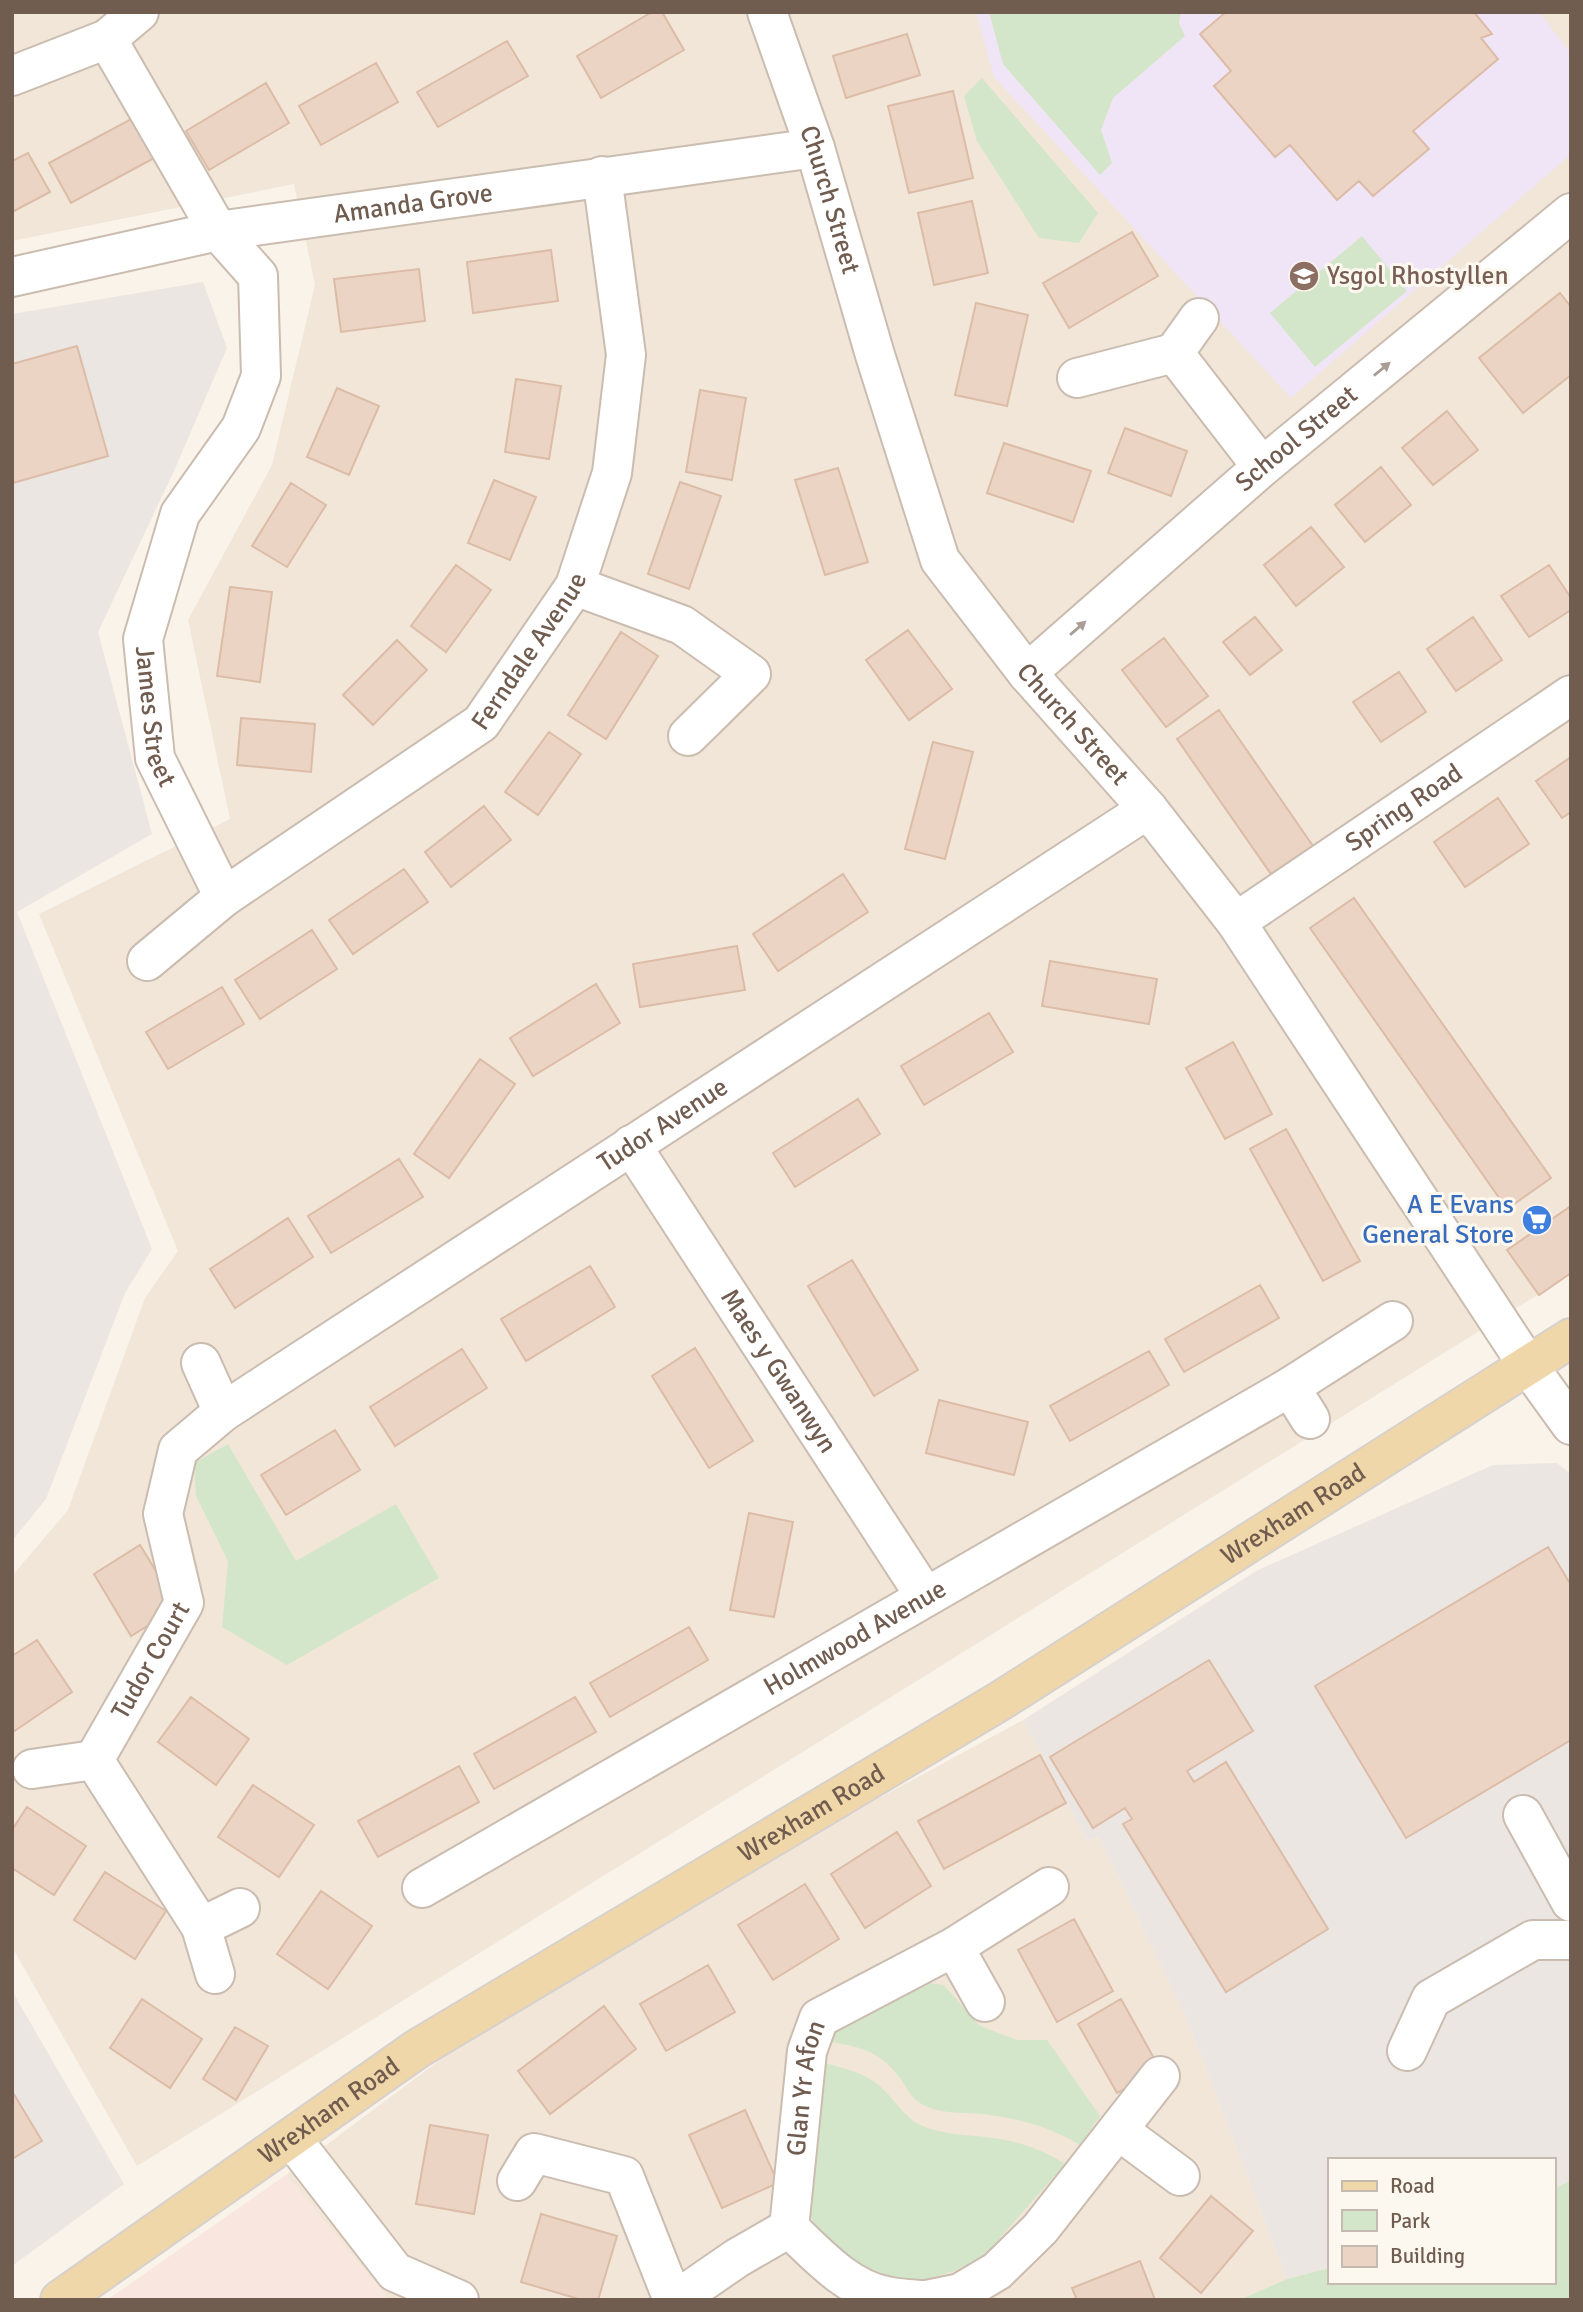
<svg xmlns="http://www.w3.org/2000/svg" width="1583" height="2312" viewBox="0 0 1583 2312" font-family="Signika,sans-serif">
	<style>
		.residential { fill: #f1e6d8 }
		.commercial { fill: #f9e6de }
		.industrial { fill: #ebe6e1 }
		.education { fill: #f0e5f6 }
		.green { fill: #d4e6c9 }
		.building { fill: #ecd4c4; stroke: #dcbca6; stroke-width: 2 }
		.lines { fill: none; stroke-linecap: round; stroke-linejoin: round }
		.minor-casing { stroke: #cbbcb0; stroke-width: 42 }
		.major-casing { stroke: #d7d1ce; stroke-width: 42 }
		.minor { stroke: #fff; stroke-width: 38 }
		.major { stroke: #f0d7a9; stroke-width: 38 }
		.oneway { fill: #aa9d96 }
		.labels { text-anchor: middle; dominant-baseline: central; stroke-width: 6; stroke-linejoin: round; paint-order: stroke }
		.street-label { font-size: 26px; fill: #715c50; stroke: #fdf8ef }
		.education-label { font-size: 26px; fill: #785e54; stroke: #fdf8ef; text-anchor: start }
		.shop-label { font-size: 26px; fill: #366cbe; stroke: #fdf8ef; text-anchor: end }
	</style>
	<rect width="100%" height="100%" fill="#faf3e9"/>
	<path class="residential" d="M 12,12 L 1571,12 L 1571,1274 L 137,2166 L 12,1947 L 12,1576 L 68,1510 L 145,1298 L 178,1251 L 39,914 L 230,819 L 188,620 L 272,465 L 315,285 L 294,184 L 12,241 Z
		M 1023,1720 L 1087,1840 L 1099,1837 L 1186,2017 L 1287,2279 L 1239,2300 L 389,2300 L 286,2175 L 444,2057 L 695,1898 Z"/>
	<path class="commercial" d="M 286,2175 L 389,2300 L 107,2300 Z"/>
	<path class="industrial" d="M 203,282 L 227,348 L 174,471 L 98,632 L 152,834 L 17,912 L 152,1249 L 125,1293 L 46,1499 L 12,1541 L 12,314 Z
		M 1557,1463 L 1571,1474 L 1571,2180 L 1553,2189 L 1553,2160 L 1329,2160 L 1329,2268 L 1287,2279 L 1186,2017 L 1099,1837 L 1087,1840 L 1023,1720 L 1256,1571 L 1493,1465 Z
		M 12,1991 L 124,2184 L 12,2266 Z"/>
	<path class="education" d="M 976,12 L 1539,12 L 1571,54 L 1571,154 L 1291,398 L 994,77 Z"/>
	<path class="green" d="M 989,12 L 1181,12 L 1179,23 L 1185,36 L 1113,98 L 1101,130 L 1112,163 L 1100,175 L 1003,64 Z
		M 982,78 L 1098,213 L 1079,243 L 1039,238 L 977,141 L 964,96 Z
		M 1362,236 L 1407,291 L 1315,367 L 1270,313 Z
		M 228,1444 L 296,1561 L 396,1504 L 439,1578 L 287,1665 L 222,1627 L 228,1561 L 196,1496 L 194,1463 Z
		M 922,1982 L 944,1985 L 980,2026 L 1017,2040 L 1047,2040 L 1100,2116 L 1080,2145 C 1050,2127 1018,2118 983,2114 C 962,2112 939,2115 920,2103 C 912,2099 905,2085 900,2078 C 878,2049 859,2047 826,2041 L 844,2021 Z
		M 816,2061 C 839,2067 863,2071 881,2087 C 895,2100 903,2116 920,2125 C 946,2137 977,2134 1005,2140 C 1026,2144 1047,2152 1065,2164 L 984,2256 L 955,2271 L 927,2279 L 895,2281 L 873,2273 L 819,2237 L 810,2214 Z
		M 1571,2180 L 1571,2300 L 1239,2300 L 1287,2279 L 1329,2268 L 1329,2282 L 1553,2282 L 1553,2189 Z"/>
	<path class="building" d="M 652,12 L 662,12 L 684,50 L 601,98 L 577,56 Z
		M 1226,12 L 1474,12 L 1492,34 L 1481,38 L 1498,59 L 1413,131 L 1429,149 L 1373,196 L 1359,181 L 1337,200 L 1290,145 L 1275,157 L 1214,86 L 1231,71 L 1200,34 Z
		M 907,34 L 920,75 L 846,98 L 833,56 Z
		M 507,41 L 528,76 L 438,127 L 417,92 Z
		M 376,63 L 398,102 L 321,145 L 299,106 Z
		M 266,83 L 289,123 L 209,170 L 186,131 Z
		M 953,91 L 973,178 L 909,193 L 888,106 Z
		M 135,117 L 156,157 L 71,203 L 49,163 Z
		M 28,153 L 50,192 L 12,212 L 12,161 Z
		M 972,201 L 988,273 L 934,285 L 918,213 Z
		M 1132,232 L 1158,276 L 1069,328 L 1043,283 Z
		M 551,250 L 558,301 L 473,313 L 467,262 Z
		M 419,269 L 425,321 L 341,332 L 334,279 Z
		M 1560,293 L 1571,307 L 1571,375 L 1523,413 L 1479,358 Z
		M 976,303 L 1028,315 L 1007,406 L 955,395 Z
		M 77,346 L 108,456 L 13,483 L 12,364 Z
		M 516,379 L 561,386 L 549,459 L 505,452 Z
		M 337,388 L 379,406 L 349,475 L 307,457 Z
		M 700,390 L 746,398 L 732,480 L 686,472 Z
		M 1447,411 L 1478,450 L 1433,485 L 1402,448 Z
		M 1125,428 L 1187,451 L 1171,496 L 1108,473 Z
		M 1004,443 L 1091,471 L 1073,522 L 987,493 Z
		M 1381,467 L 1411,505 L 1365,542 L 1335,505 Z
		M 838,468 L 868,562 L 825,575 L 795,480 Z
		M 494,480 L 536,497 L 510,560 L 468,543 Z
		M 680,482 L 721,496 L 689,589 L 648,574 Z
		M 291,483 L 326,505 L 287,567 L 252,546 Z
		M 1311,527 L 1344,567 L 1296,606 L 1264,565 Z
		M 456,565 L 491,590 L 446,652 L 411,626 Z
		M 1549,565 L 1571,598 L 1571,610 L 1529,637 L 1501,596 Z
		M 230,587 L 272,592 L 260,682 L 217,676 Z
		M 1255,617 L 1282,650 L 1250,675 L 1223,642 Z
		M 1473,617 L 1502,660 L 1456,691 L 1427,649 Z
		M 908,630 L 952,689 L 909,720 L 866,660 Z
		M 621,632 L 658,656 L 606,739 L 568,715 Z
		M 1164,638 L 1208,696 L 1166,727 L 1122,670 Z
		M 397,640 L 427,670 L 373,725 L 343,695 Z
		M 1399,672 L 1426,712 L 1381,742 L 1353,702 Z
		M 1219,710 L 1313,846 L 1271,874 L 1177,739 Z
		M 241,718 L 315,724 L 311,772 L 237,765 Z
		M 549,732 L 581,754 L 538,815 L 505,792 Z
		M 933,742 L 973,752 L 945,859 L 905,849 Z
		M 1571,757 L 1571,812 L 1562,818 L 1536,781 Z
		M 1498,798 L 1529,844 L 1465,887 L 1434,842 Z
		M 484,806 L 511,840 L 451,887 L 425,852 Z
		M 404,869 L 428,902 L 353,954 L 329,920 Z
		M 843,874 L 868,912 L 778,971 L 753,934 Z
		M 1354,898 L 1551,1178 L 1507,1209 L 1310,928 Z
		M 312,930 L 337,969 L 260,1019 L 235,980 Z
		M 737,946 L 745,990 L 640,1007 L 633,964 Z
		M 1050,961 L 1157,979 L 1149,1024 L 1042,1006 Z
		M 596,984 L 620,1023 L 533,1076 L 510,1038 Z
		M 222,987 L 244,1024 L 168,1069 L 146,1032 Z
		M 989,1013 L 1013,1052 L 924,1105 L 901,1066 Z
		M 1233,1042 L 1272,1114 L 1225,1139 L 1186,1068 Z
		M 480,1059 L 515,1084 L 449,1178 L 414,1154 Z
		M 858,1099 L 880,1134 L 795,1187 L 773,1153 Z
		M 1286,1129 L 1360,1261 L 1323,1281 L 1250,1149 Z
		M 399,1159 L 423,1197 L 331,1253 L 308,1216 Z
		M 1571,1206 L 1571,1273 L 1539,1295 L 1507,1250 Z
		M 288,1218 L 313,1257 L 235,1308 L 210,1269 Z
		M 852,1260 L 918,1370 L 874,1396 L 808,1286 Z
		M 590,1266 L 615,1307 L 526,1361 L 501,1319 Z
		M 1260,1285 L 1279,1318 L 1184,1372 L 1165,1339 Z
		M 695,1348 L 753,1441 L 709,1468 L 652,1376 Z
		M 462,1349 L 487,1388 L 395,1446 L 370,1407 Z
		M 1149,1351 L 1169,1385 L 1070,1441 L 1050,1406 Z
		M 939,1400 L 1028,1422 L 1014,1475 L 926,1453 Z
		M 335,1430 L 360,1470 L 286,1515 L 261,1475 Z
		M 749,1513 L 793,1522 L 774,1617 L 730,1610 Z
		M 140,1545 L 178,1607 L 131,1636 L 94,1574 Z
		M 1548,1547 L 1571,1585 L 1571,1740 L 1406,1838 L 1315,1686 Z
		M 689,1627 L 708,1660 L 610,1717 L 590,1683 Z
		M 37,1640 L 72,1692 L 13,1732 L 12,1656 Z
		M 1209,1660 L 1253,1731 L 1187,1771 L 1194,1782 L 1226,1762 L 1328,1929 L 1226,1992 L 1123,1824 L 1132,1819 L 1125,1808 L 1093,1828 L 1050,1757 Z
		M 191,1697 L 249,1739 L 216,1785 L 158,1742 Z
		M 575,1697 L 596,1732 L 494,1789 L 474,1754 Z
		M 1040,1755 L 1066,1803 L 944,1869 L 918,1821 Z
		M 459,1766 L 479,1802 L 378,1857 L 358,1821 Z
		M 253,1785 L 314,1825 L 279,1877 L 218,1837 Z
		M 27,1807 L 86,1846 L 54,1895 L 12,1868 L 12,1830 Z
		M 897,1832 L 931,1886 L 865,1928 L 831,1874 Z
		M 105,1872 L 166,1911 L 135,1959 L 74,1920 Z
		M 805,1884 L 839,1939 L 773,1980 L 738,1925 Z
		M 321,1891 L 372,1926 L 328,1989 L 277,1954 Z
		M 1074,1919 L 1113,1991 L 1057,2022 L 1018,1950 Z
		M 708,1965 L 735,2012 L 666,2051 L 640,2004 Z
		M 142,1999 L 202,2039 L 170,2088 L 110,2048 Z
		M 1121,1999 L 1160,2069 L 1117,2093 L 1078,2024 Z
		M 604,2006 L 636,2049 L 550,2114 L 518,2071 Z
		M 235,2027 L 268,2046 L 236,2100 L 203,2079 Z
		M 12,2091 L 42,2141 L 12,2159 Z
		M 745,2110 L 778,2183 L 722,2208 L 689,2135 Z
		M 430,2125 L 488,2135 L 474,2214 L 416,2204 Z
		M 1211,2196 L 1253,2231 L 1201,2293 L 1160,2258 Z
		M 541,2214 L 617,2236 L 598,2300 L 582,2300 L 521,2282 Z
		M 1140,2261 L 1155,2300 L 1077,2300 L 1072,2288 Z"/>
	<g class="lines">
		<g class="minor-casing">
			<g id="minor">
				<path id="s1" d="M 767,12 L 815,148 L 875,355 L 940,560 L 1027,673 L 1148,809 L 1236,922 L 1527,1364 L 1571,1425"/>
				<path id="s2" d="M 107,39 L 218,231 L 258,276 L 261,376 L 241,428 L 180,514 L 143,639 L 155,758 L 224,897"/>
				<path d="M 12,76 L 107,39 L 139,12"/>
				<path id="s3" d="M 12,277 L 218,231 L 815,148"/>
				<path d="M 1174,353 L 1199,318"/>
				<path d="M 1077,378 L 1174,353 L 1262,467"/>
				<path d="M 575,586 L 682,625 L 751,674 L 688,736"/>
				<path id="s4" d="M 1027,673 L 1262,467 L 1571,213"/>
				<path id="s5" d="M 1236,922 L 1571,695"/>
				<path id="s6" d="M 147,961 L 224,897 L 481,723 L 575,586 L 612,473 L 626,355 L 602,176"/>
				<path id="s7" d="M 631,1145 L 925,1596"/>
				<path id="s8" d="M 201,1363 L 223,1412 L 1148,809"/>
				<path d="M 1290,1387 L 1310,1419"/>
				<path d="M 32,1769 L 94,1760"/>
				<path d="M 1523,1815 L 1571,1902"/>
				<path id="s9" d="M 422,1888 L 1290,1387 L 1393,1321"/>
				<path d="M 201,1927 L 240,1908"/>
				<path d="M 954,1947 L 985,2002"/>
				<path id="s10" d="M 215,1974 L 201,1927 L 94,1760 L 184,1603 L 163,1514 L 178,1450 L 223,1412"/>
				<path d="M 1407,2051 L 1431,1999 L 1533,1940 L 1571,1940"/>
				<path d="M 1118,2130 L 1180,2176"/>
				<path d="M 292,2139 L 395,2272 L 459,2300"/>
				<path d="M 517,2181 L 534,2153 L 624,2176 L 673,2300"/>
				<path d="M 789,2228 C 816,2253 847,2289 886,2296 C 898,2299 912,2299 924,2300"/>
				<path id="s11" d="M 676,2300 L 737,2258 L 789,2228 L 807,2051 L 819,2018 L 954,1947 L 1049,1887"/>
				<path d="M 926,2300 L 960,2293 L 997,2271 L 1040,2229 L 1160,2076"/>
			</g>
		</g>
		<g class="major-casing">
			<g id="major">
				<path id="s12" d="M 60,2300 L 417,2049 L 1000,1701 L 1571,1338"/>
			</g>
		</g>
		<use href="#minor" class="minor"/>
		<use href="#major" class="major"/>
	</g>
	<defs><path id="oneway-solid" d="M-6-.8H1V-3.2L6.5 0L1 3.2V.8H-6Z" transform="scale(1.75)"/></defs>
	<g class="oneway">
		<use href="#oneway-solid" transform="translate(1382 369) rotate(-39)"/>
		<use href="#oneway-solid" transform="translate(1078 628) rotate(-41)"/>
	</g>
	<defs>
		<g id="school-disc" transform="scale(1.575)"><circle r="9.5" fill="#8d6e63" stroke="#fdf8ef"/><path d="M0-5L7-2L0 1L-7-2ZM-4 1L0 2.5L4 1V4Q0 6-4 4Z" fill="#fff"/></g>
		<g id="supermarket-disc" transform="scale(1.575)"><circle r="9.5" fill="#3f7fe0" stroke="#fdf8ef"/><path d="M-6-5.5h2.5l.6 2H6L4.5 2H-2.5L-4.4-4H-6ZM-1.5 3.2a1.3 1.3 0 1 0 .1 0ZM3 3.2a1.3 1.3 0 1 0 .1 0Z" fill="#fff"/></g>
	</defs>
	<g fill-rule="evenodd">
		<use href="#school-disc" x="1304" y="276"/>
		<use href="#supermarket-disc" x="1537" y="1220"/>
	</g>
	<g class="labels">
		<g class="street-label">
			<text stroke="none"><textPath href="#s1" startOffset="198">Church Street</textPath></text>
			<text stroke="none"><textPath href="#s3" startOffset="408">Amanda Grove</textPath></text>
			<text stroke="none"><textPath href="#s4" startOffset="357">School Street</textPath></text>
			<text stroke="none"><textPath href="#s6" startOffset="497">Ferndale Avenue</textPath></text>
			<text stroke="none"><textPath href="#s2" startOffset="752">James Street</textPath></text>
			<text stroke="none"><textPath href="#s1" startOffset="786">Church Street</textPath></text>
			<text stroke="none"><textPath href="#s5" startOffset="203">Spring Road</textPath></text>
			<text stroke="none"><textPath href="#s8" startOffset="579">Tudor Avenue</textPath></text>
			<text stroke="none"><textPath href="#s7" startOffset="270">Maes y Gwanwyn</textPath></text>
			<text stroke="none"><textPath href="#s12" startOffset="1463">Wrexham Road</textPath></text>
			<text stroke="none"><textPath href="#s9" startOffset="500">Holmwood Avenue</textPath></text>
			<text stroke="none"><textPath href="#s10" startOffset="362">Tudor Court</textPath></text>
			<text stroke="none"><textPath href="#s12" startOffset="896">Wrexham Road</textPath></text>
			<text stroke="none"><textPath href="#s11" startOffset="275">Glan Yr Afon</textPath></text>
			<text stroke="none"><textPath href="#s12" startOffset="329">Wrexham Road</textPath></text>
		</g>
		<g class="education-label">
			<text x="1327" y="276">Ysgol Rhostyllen</text>
		</g>
		<g class="shop-label">
			<text x="1514" y="1205">A E Evans<tspan x="1514" dy="30">General Store</tspan></text>
		</g>
	</g>
	<rect width="1583" height="2312" fill="none" stroke="#715c50" stroke-width="28"/>
	<rect x="1328" y="2158" width="228" height="126" fill="#fdf8ef" stroke="#c5baaf" stroke-width="2"/>
	<rect x="1342" y="2181" width="35" height="10" fill="#f0d7a9" stroke="#c5baaf" stroke-width="2"/>
	<text x="1390" y="2193" font-size="21" fill="#715c50">Road</text>
	<rect x="1342" y="2210" width="35" height="21" fill="#d4e6c9" stroke="#c5baaf" stroke-width="2"/>
	<text x="1390" y="2228" font-size="21" fill="#715c50">Park</text>
	<rect x="1342" y="2246" width="35" height="21" fill="#ecd4c4" stroke="#c5baaf" stroke-width="2"/>
	<text x="1390" y="2263" font-size="21" fill="#715c50">Building</text>
</svg>
